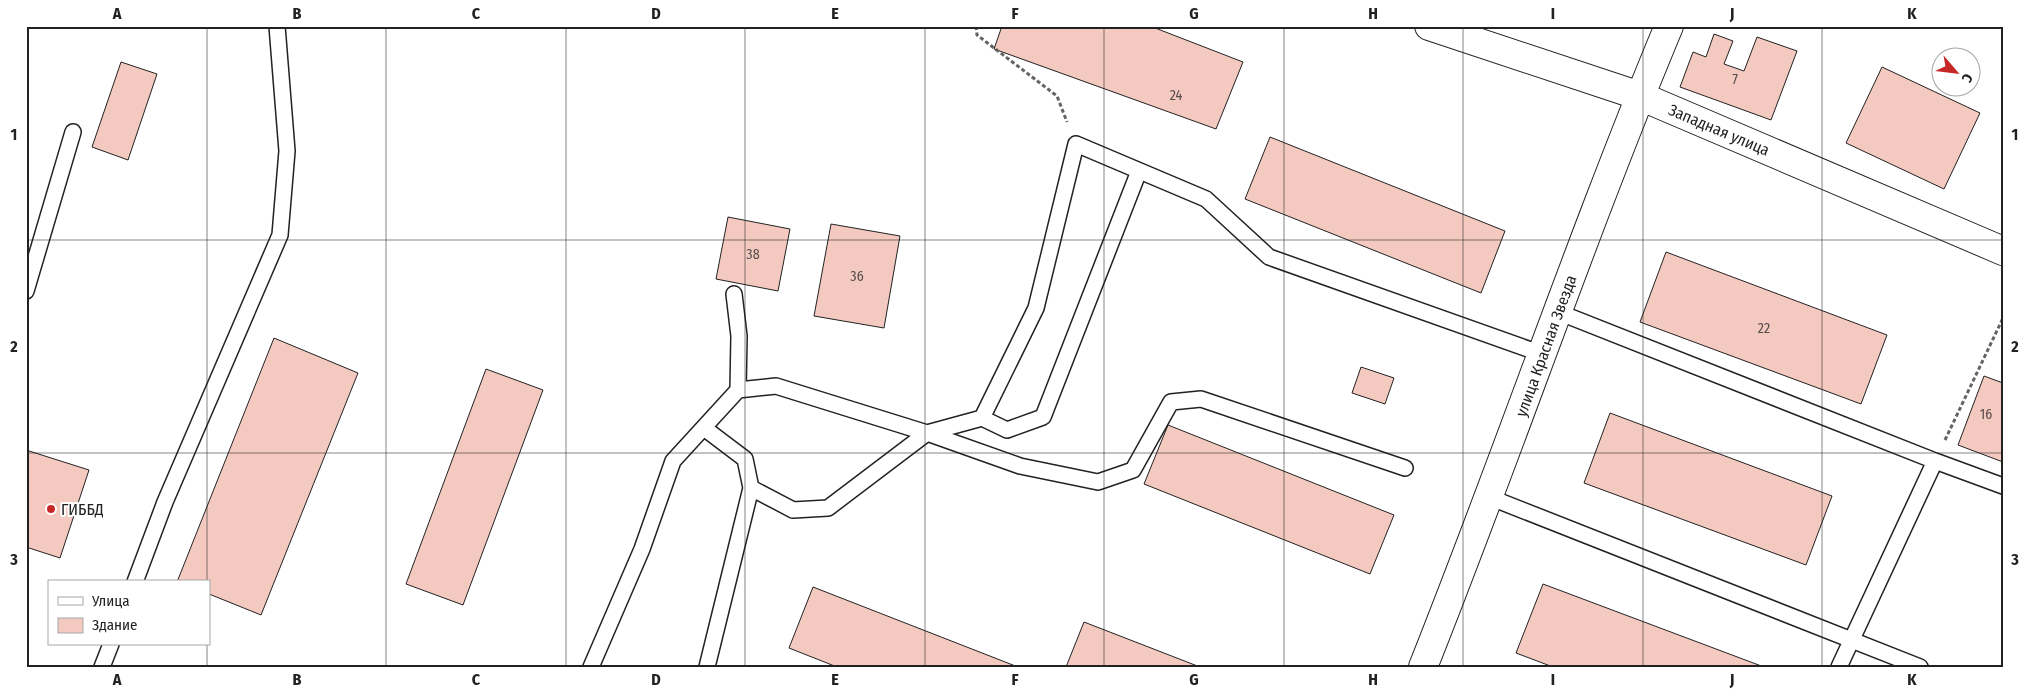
<svg xmlns="http://www.w3.org/2000/svg" width="2029" height="693" viewBox="0 0 2029 693" font-family="'Fira Sans Condensed',sans-serif">
	<style>
		.building { fill: #f3c9c0; stroke: #222 }
		.lines { fill: none; stroke-linecap: round; stroke-linejoin: round }
		.lane-casing { stroke: #222; stroke-width: 18 }
		.street-casing { stroke: #222; stroke-width: 30 }
		.path { stroke: #646464; stroke-width: 3; stroke-dasharray: 4 2.5; stroke-linecap: butt }
		.lane { stroke: #fff; stroke-width: 15 }
		.street { stroke: #fff; stroke-width: 28 }
		.grid { fill: none; stroke: #222; stroke-width: 1; stroke-opacity: 0.55 }
		.poi-dot { fill: #c62828; stroke: #fff; stroke-width: 2 }
		.labels { text-anchor: middle; dominant-baseline: central; stroke-width: 4; stroke-linejoin: round; paint-order: stroke }
		.number-label { font-size: 14px; fill: #564c4a }
		.street-label { font-size: 16px; fill: #222; stroke: #fff }
		.poi-label { font-size: 16px; fill: #222; stroke: #fff; text-anchor: start }
		.neatline { fill: none; stroke: #222; stroke-width: 2 }
		.grid-label { font-size: 16px; text-anchor: middle; font-weight: bold; fill: #222 }
	</style>
	<rect width="100%" height="100%" fill="#fff"/>
	<path class="building" d="M 1002,26 L 1150,26 L 1243,62 L 1216,129 L 994,49 Z
		M 1714,34 L 1733,41 L 1724,64 L 1744,71 L 1757,37 L 1797,51 L 1771,120 L 1680,87 L 1693,52 L 1706,57 Z
		M 121,62 L 157,74 L 128,160 L 92,147 Z
		M 1882,67 L 1980,113 L 1944,189 L 1846,143 Z
		M 1270,137 L 1505,231 L 1481,293 L 1245,199 Z
		M 728,217 L 790,229 L 778,291 L 716,279 Z
		M 831,224 L 900,236 L 884,328 L 814,316 Z
		M 1666,252 L 1887,335 L 1861,404 L 1640,322 Z
		M 274,338 L 358,373 L 261,615 L 209,594 L 209,582 L 177,582 Z
		M 1361,367 L 1394,378 L 1385,404 L 1352,393 Z
		M 486,369 L 543,390 L 463,605 L 406,584 Z
		M 1984,376 L 2003,383 L 2003,462 L 1958,445 Z
		M 1610,413 L 1832,496 L 1806,565 L 1584,483 Z
		M 1168,425 L 1394,515 L 1370,574 L 1144,484 Z
		M 26,450 L 89,470 L 60,558 L 26,547 Z
		M 1543,584 L 1764,667 L 1553,667 L 1516,653 Z
		M 813,587 L 1018,667 L 837,667 L 789,648 Z
		M 1084,622 L 1200,667 L 1066,667 Z"/>
	<g class="lines">
		<g class="lane-casing">
			<path id="lane" d="M 26,291 L 73,132
				M 734,294 L 739,336 L 738,390
				M 1558,312 L 1935,461 L 2003,486
				M 982,418 L 1007,430 L 1043,417 L 1139,171
				M 704,428 L 745,459 L 751,488 L 707,667
				M 751,488 L 793,510 L 828,508 L 927,433 L 1020,466 L 1098,482 L 1133,470 L 1171,402 L 1201,399 L 1405,468
				M 1489,497 L 1920,667
				M 135,582 L 165,502 L 280,235 L 287,151 L 277,26
				M 102,667 L 111,644
				M 591,667 L 642,549 L 673,461 L 738,390 L 776,386 L 927,433 L 982,418 L 1036,308 L 1076,144 L 1206,199 L 1269,257 L 1542,354
				M 1839,667 L 1935,461"/>
		</g>
		<g class="street-casing">
			<path id="street" d="M 1429,26 L 1640,96 L 2003,251
				M 1423,667 C 1508,454 1581,237 1669,26"/>
		</g>
		<path class="path" d="M 976,26 L 977,35 L 1057,96 L 1067,122
			M 1945,440 L 2003,318"/>
		<use href="#lane" class="lane"/>
		<use href="#street" class="street"/>
	</g>
	<path class="grid" d="M 207,26 L 207,582M 386,26 L 386,667M 566,26 L 566,667M 745,26 L 745,667M 925,26 L 925,667M 1104,26 L 1104,667M 1284,26 L 1284,667M 1463,26 L 1463,667M 1643,26 L 1643,667M 1822,26 L 1822,667M 26,240 L 2003,240M 26,453 L 2003,453M 207,644 L 207,667"/>
	<circle class="poi-dot" cx="51" cy="509" r="5"/>
	<g class="labels">
		<g class="number-label">
			<text x="1735" y="79">7</text>
			<text x="1176" y="95">24</text>
			<text x="753" y="254">38</text>
			<text x="857" y="276">36</text>
			<text x="1764" y="328">22</text>
			<text x="1986" y="414">16</text>
		</g>
		<g class="street-label">
			<text transform="translate(1719 130) rotate(23)">Западная улица</text>
			<text transform="translate(1546 346) rotate(-70)">улица Красная Звезда</text>
		</g>
		<g class="poi-label">
			<text x="61" y="509">ГИББД</text>
		</g>
	</g>
	<rect width="2029" height="693" fill="none" stroke="#ffffff" stroke-width="55"/>
	<rect x="48" y="580" width="162" height="65" fill="#ffffff" stroke="#a7a7a7"/>
	<rect x="58" y="597" width="25" height="8" fill="#ffffff" stroke="#a7a7a7"/>
	<text x="92" y="606" font-size="15" fill="#222222">Улица</text>
	<rect x="58" y="618" width="25" height="15" fill="#f3c9c0" stroke="#a7a7a7"/>
	<text x="92" y="630" font-size="15" fill="#222222">Здание</text>
	<g transform="translate(1956 72) rotate(118)"><circle r="24" fill="#ffffff" stroke="#a7a7a7"/>
	<path d="M0-4L9 19L0 12L-9 19Z" fill="#c62828"/>
	<text y="-8" font-size="14" font-weight="bold" text-anchor="middle" fill="#222222">С</text>
	</g>
	<rect x="28" y="28" width="1974" height="638" class="neatline"/>
	<g class="grid-label">
		<text x="117" y="19">A</text>
		<text x="297" y="19">B</text>
		<text x="476" y="19">C</text>
		<text x="656" y="19">D</text>
		<text x="835" y="19">E</text>
		<text x="1015" y="19">F</text>
		<text x="1194" y="19">G</text>
		<text x="1373" y="19">H</text>
		<text x="1553" y="19">I</text>
		<text x="1732" y="19">J</text>
		<text x="1912" y="19">K</text>
		<text x="14" y="140">1</text>
		<text x="2015" y="140">1</text>
		<text x="14" y="352">2</text>
		<text x="2015" y="352">2</text>
		<text x="14" y="565">3</text>
		<text x="2015" y="565">3</text>
		<text x="117" y="685">A</text>
		<text x="297" y="685">B</text>
		<text x="476" y="685">C</text>
		<text x="656" y="685">D</text>
		<text x="835" y="685">E</text>
		<text x="1015" y="685">F</text>
		<text x="1194" y="685">G</text>
		<text x="1373" y="685">H</text>
		<text x="1553" y="685">I</text>
		<text x="1732" y="685">J</text>
		<text x="1912" y="685">K</text>
	</g>
</svg>
